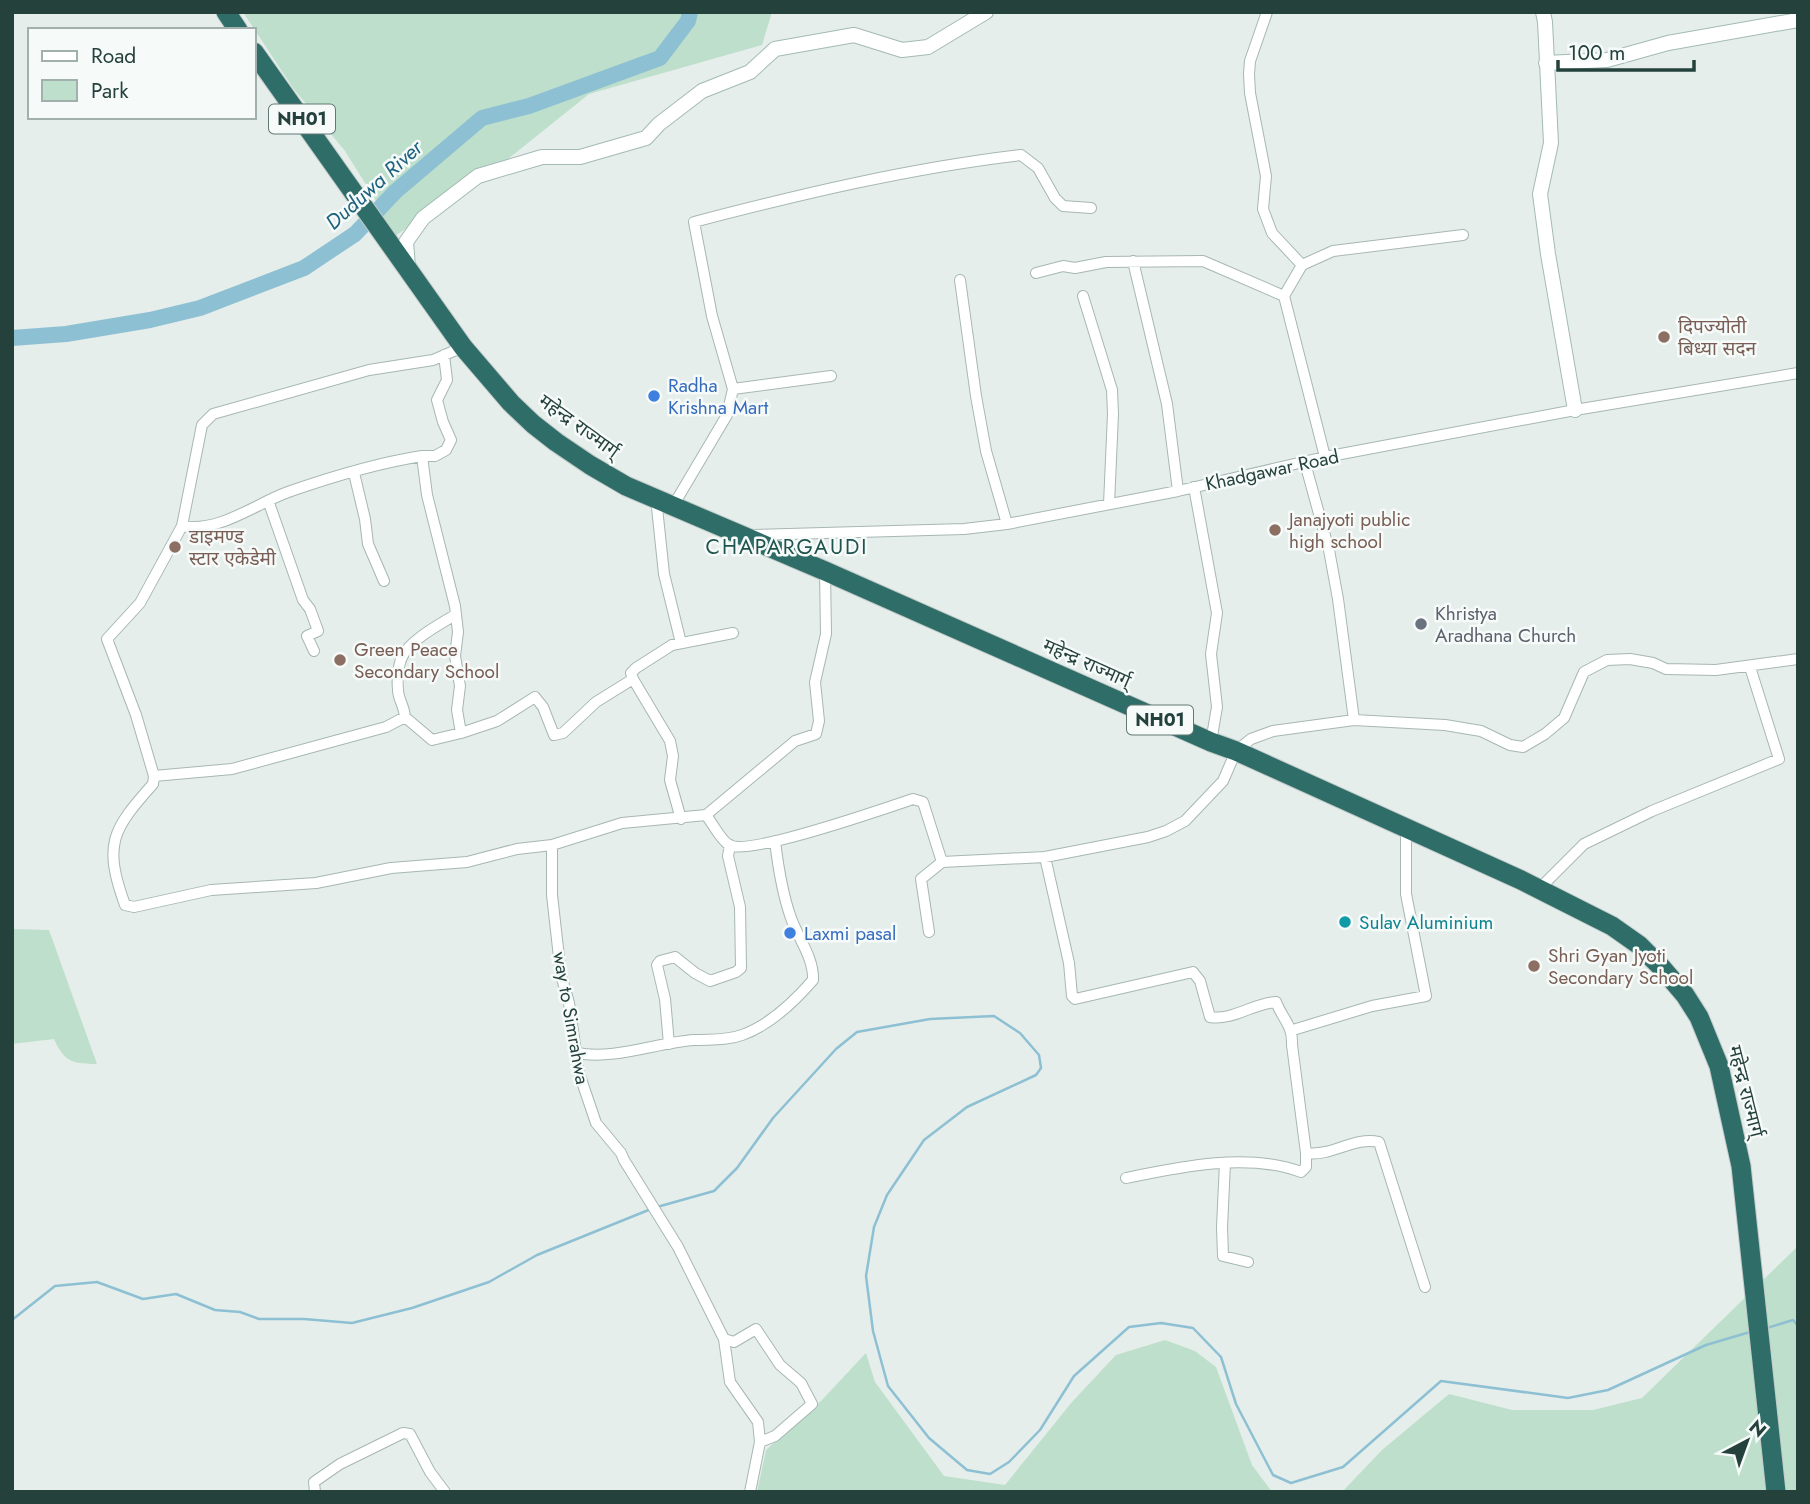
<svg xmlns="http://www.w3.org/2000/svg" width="1810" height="1504" viewBox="0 0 1810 1504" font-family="Jost,'Noto Sans Devanagari',sans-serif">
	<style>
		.green { fill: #bedfcb }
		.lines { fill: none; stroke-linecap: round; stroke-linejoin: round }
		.stream { stroke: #8ec0d3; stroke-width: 2.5 }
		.river { stroke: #8ec0d3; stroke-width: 16 }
		.street-casing { stroke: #a7b7b3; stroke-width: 12 }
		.secondary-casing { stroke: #a3bab5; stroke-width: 16 }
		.highway-casing { stroke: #c2cac8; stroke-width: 21 }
		.street { stroke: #fff; stroke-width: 10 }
		.secondary { stroke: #fff; stroke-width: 14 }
		.highway { stroke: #2f6d68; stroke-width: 19 }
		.education-dot { fill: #8d6e63; stroke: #f6faf9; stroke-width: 2.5 }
		.shop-dot { fill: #3f7fe0; stroke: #f6faf9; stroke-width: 2.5 }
		.worship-dot { fill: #6b7280; stroke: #f6faf9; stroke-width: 2.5 }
		.culture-dot { fill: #0f9aa8; stroke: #f6faf9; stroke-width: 2.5 }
		.labels { text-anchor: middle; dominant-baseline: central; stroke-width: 5; stroke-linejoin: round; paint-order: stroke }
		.shield { fill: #f6faf9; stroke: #637875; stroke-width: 2 }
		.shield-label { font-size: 18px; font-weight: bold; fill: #24413c }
		.education-label { font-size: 19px; fill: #785e54; stroke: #f6faf9; text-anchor: start }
		.shop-label { font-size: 19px; fill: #366cbe; stroke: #f6faf9; text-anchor: start }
		.street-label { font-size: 19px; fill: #24413c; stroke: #f6faf9 }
		.worship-label { font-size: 19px; fill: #5b616d; stroke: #f6faf9; text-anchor: start }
		.culture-label { font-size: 19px; fill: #0d838f; stroke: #f6faf9; text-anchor: start }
		.water-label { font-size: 21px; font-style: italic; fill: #1d627e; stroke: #f6faf9 }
		.neighbourhood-label { font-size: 21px; letter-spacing: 2px; fill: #1f534d; stroke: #f6faf9 }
	</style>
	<rect width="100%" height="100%" fill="#e5eeeb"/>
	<path class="green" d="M 243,12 L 772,12 L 762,45 L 589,94 L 482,180 L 390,239 L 375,199 L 345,151 L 293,88 Z
		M 12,929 L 49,930 L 97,1064 C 73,1064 64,1062 54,1039 L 12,1044 Z
		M 1798,1246 L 1798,1492 L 1342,1492 L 1382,1450 L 1449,1394 L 1512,1410 L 1593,1410 L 1642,1398 Z
		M 1165,1340 L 1195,1351 L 1216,1367 L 1252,1465 L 1272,1492 L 757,1492 L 766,1450 L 821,1401 L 866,1353 L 875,1382 L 944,1476 L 1005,1485 L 1072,1402 L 1116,1355 Z"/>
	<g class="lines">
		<path class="stream" d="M 657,1207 L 714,1191 L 737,1168 L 773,1118 L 836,1049 L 857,1032 L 930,1019 L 994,1016 L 1020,1033 L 1039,1055 L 1041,1068 L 1036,1075 L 967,1107 L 924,1140 L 887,1195 L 874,1227 L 866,1276 L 873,1331 L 888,1386 L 929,1438 L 967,1470 L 990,1474 L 1009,1462 L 1040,1430 L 1074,1376 L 1129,1327 L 1161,1323 L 1193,1328 L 1221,1357 L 1236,1404 L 1273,1475 L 1291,1483 L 1343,1467 L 1441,1381 L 1568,1398 L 1608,1390 L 1706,1345 L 1750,1332
			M 12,1320 L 55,1286 L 97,1282 L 143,1299 L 176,1294 L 215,1310 L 240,1312 L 259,1319 L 304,1319 L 352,1323 L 412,1308 L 489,1282 L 537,1255 L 651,1209
			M 1767,1328 L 1793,1320 L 1798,1326"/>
		<path class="river" d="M 12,338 L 66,334 L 150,320 L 200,308 L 304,268 L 355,234 L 396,191 L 482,118 L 529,106 L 660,58 L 688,21 L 690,12"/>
		<g class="street-casing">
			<path id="street" d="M 1267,12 L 1250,61 L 1249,74 L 1250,93 L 1266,176 L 1263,209 L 1272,233 L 1302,265
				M 1133,261 L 1167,404 L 1178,491
				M 1036,273 L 1063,266 L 1075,268 L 1106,262 L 1203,261 L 1284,296 L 1325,457
				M 960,280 L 976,396 L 986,451 L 1007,524
				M 1083,296 L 1112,390 L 1113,414 L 1109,504
				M 1284,296 L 1302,265 L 1333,251 L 1463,235
				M 463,347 L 433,360 L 369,370 L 213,414 L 202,425 L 182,526 L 140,603 L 107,639 L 136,715 L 154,776 L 153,784 C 112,830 103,844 125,905 L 134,907 L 211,890 L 316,883 L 391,868 L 467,862 L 517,849 L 552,845 L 622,823 L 706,815 C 713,824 720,839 729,845 C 749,856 886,808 913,799 L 923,802 L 942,862 L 1045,857 L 1148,837 L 1166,831 L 1185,821 L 1223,781 L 1236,751 L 1251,739 L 1273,731 L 1354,720 L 1445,725 L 1481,731 L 1510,745 L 1523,747 L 1545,734 L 1564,718 L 1584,672 L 1607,660 L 1630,659 L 1653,663 L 1666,669 L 1716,670 L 1798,659
				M 444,355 L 447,380 L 437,400 L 443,422 L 451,440 L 446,450 L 435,456 L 422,456 L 427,495 L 455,606 L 458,632 L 455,656 L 460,686 L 457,710 L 461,733
				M 733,389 L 831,376
				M 1305,463 L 1329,550 L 1338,599 L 1354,720
				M 354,473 L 365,519 L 368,544 L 384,581
				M 1194,487 L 1217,613 L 1211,654 L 1217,707 L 1211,742
				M 656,498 L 664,574 L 681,643
				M 269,503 L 303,600 L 310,609 L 317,628 L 318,631 L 307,636 L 314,651
				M 673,506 L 727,415 L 733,389 L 712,316 L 694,222 C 801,194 910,168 1021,155 L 1038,168 L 1055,198 L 1063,206 L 1091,208
				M 182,526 C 219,533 255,504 288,492 C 331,477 377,463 422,456
				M 751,535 L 964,529 L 1007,524 L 1178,491 L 1325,457 L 1575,410 L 1798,373
				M 633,679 L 631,673 L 636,668 L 672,645 L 733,633
				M 405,717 L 432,740 L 461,733 L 497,721 L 535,697 L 543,707 L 554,735 L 563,733 L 596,702 L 633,679 L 670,741 L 673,756 L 670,780 L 681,819
				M 154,776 L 232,769 L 386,727 L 405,717 C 404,705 398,699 398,690 C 397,680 398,666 402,657 C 410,640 440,624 455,615
				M 706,815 L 795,741 L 816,734 L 819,721 L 815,682 L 826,634 L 825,571
				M 552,845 L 552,895 L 561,975 L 569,1003 L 579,1073 L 596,1123 L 621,1153 L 624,1160 L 678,1247 L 724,1339 L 734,1342 L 756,1329 L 780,1365 L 801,1383 L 812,1404 L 775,1436 L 760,1442 L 750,1492
				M 1045,857 L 1069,963 L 1072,996 L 1075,999 L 1193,972 L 1200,981 L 1210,1017 C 1232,1021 1254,1003 1276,1002 C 1283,1020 1293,1025 1292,1045 L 1306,1153 L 1306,1167 L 1301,1172 C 1248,1152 1179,1167 1126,1178
				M 1539,889 L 1584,844 L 1652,811 L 1779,759 L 1750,667
				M 929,932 L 921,879 L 942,862
				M 1293,1030 L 1372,1006 L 1426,996 L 1406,894 L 1406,830
				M 669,1044 L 665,999 L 657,965 L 660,961 L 675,957 L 695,973 L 710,981 L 736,972 L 741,968 L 740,907 L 728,856 L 730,845
				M 577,1053 C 615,1060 655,1043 694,1040 C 710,1039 726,1041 742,1035 C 770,1025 794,1002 813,980 C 814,958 798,938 791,918 C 782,893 778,866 775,841
				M 1306,1153 C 1332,1157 1354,1136 1379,1142 L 1425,1287
				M 1225,1163 L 1222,1227 L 1223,1256 L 1248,1262
				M 724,1339 L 730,1382 L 758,1422 L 760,1442
				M 315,1492 L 314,1482 L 340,1464 L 403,1433 L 410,1434 L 430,1472 L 445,1492"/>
		</g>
		<g class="secondary-casing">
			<path id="secondary" d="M 1543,12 L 1545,22 L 1551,143 L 1540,194 L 1548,254 L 1575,410
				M 1546,63 L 1607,60 L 1668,43 L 1798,20
				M 408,267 L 406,242 L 423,218 L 478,176 L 542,157 L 580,157 L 646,138 L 659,124 L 702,91 L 750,72 L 775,49 L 854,35 L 902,50 L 928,47 L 986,12"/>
		</g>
		<g class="highway-casing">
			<path id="highway" d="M 226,12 L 238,30
				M 254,52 L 463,347 L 511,403 L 533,424 L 556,442 L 590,465 L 626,486 L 825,571 L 1211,742 L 1236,751 L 1521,880 L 1612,926 L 1639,945 L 1662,968 L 1685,995 L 1699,1017 L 1719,1066 L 1741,1166 L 1776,1492"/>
		</g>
		<use href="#street" class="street"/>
		<use href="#secondary" class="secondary"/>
		<use href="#highway" class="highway"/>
	</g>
	<g class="education-dot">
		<circle cx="1664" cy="337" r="7"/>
		<circle cx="1275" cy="530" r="7"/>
		<circle cx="175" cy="547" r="7"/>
		<circle cx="340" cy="660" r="7"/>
		<circle cx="1534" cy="966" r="7"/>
	</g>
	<g class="shop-dot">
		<circle cx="654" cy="396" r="7"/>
		<circle cx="790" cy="933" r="7"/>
	</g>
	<circle class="worship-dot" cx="1421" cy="624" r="7"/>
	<circle class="culture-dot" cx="1345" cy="922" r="7"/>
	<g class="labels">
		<g class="shield">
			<rect x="269" y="104.5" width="66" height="29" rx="5"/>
			<rect x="1127" y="705.5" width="66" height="29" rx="5"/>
		</g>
		<g class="shield-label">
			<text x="302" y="119">NH01</text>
			<text x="1160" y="720">NH01</text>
		</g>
		<g class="education-label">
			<text x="1678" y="326">दिपज्योती<tspan x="1678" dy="22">बिध्या सदन</tspan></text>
			<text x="1289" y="519">Janajyoti public<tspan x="1289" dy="22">high school</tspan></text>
			<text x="189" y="536">डाइमण्ड<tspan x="189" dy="22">स्टार एकेडेमी</tspan></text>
			<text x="354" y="649">Green Peace<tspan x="354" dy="22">Secondary School</tspan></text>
			<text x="1548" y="955">Shri Gyan Jyoti<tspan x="1548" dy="22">Secondary School</tspan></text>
		</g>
		<g class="shop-label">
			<text x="668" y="385">Radha<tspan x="668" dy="22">Krishna Mart</tspan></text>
			<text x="804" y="933">Laxmi pasal</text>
		</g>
		<g class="street-label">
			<text transform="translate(579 426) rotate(36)">महेन्द्र राज्मार्ग्</text>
			<text transform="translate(1272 470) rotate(-12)">Khadgawar Road</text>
			<text transform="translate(1087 663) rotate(24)">महेन्द्र राज्मार्ग्</text>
			<text transform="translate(571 1018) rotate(80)">way to Simrahwa</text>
			<text transform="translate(1746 1091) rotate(76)">महेन्द्र राज्मार्ग्</text>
		</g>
		<g class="worship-label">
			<text x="1435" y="613">Khristya<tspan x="1435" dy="22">Aradhana Church</tspan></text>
		</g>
		<g class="culture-label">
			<text x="1359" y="922">Sulav Aluminium</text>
		</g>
		<g class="water-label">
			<text transform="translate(374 185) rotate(-42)">Duduwa River</text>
		</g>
		<g class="neighbourhood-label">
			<text x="787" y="547">CHAPARGAUDI</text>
		</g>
	</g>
	<rect width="1810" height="1504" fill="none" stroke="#24413c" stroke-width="28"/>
	<rect x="28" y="28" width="228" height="91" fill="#f6faf9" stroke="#a2b0ad" stroke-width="2"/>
	<rect x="42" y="51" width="35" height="10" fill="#ffffff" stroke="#a2b0ad" stroke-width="2"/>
	<text x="91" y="63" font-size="21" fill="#24413c">Road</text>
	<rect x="42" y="80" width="35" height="21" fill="#bedfcb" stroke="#a2b0ad" stroke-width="2"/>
	<text x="91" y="98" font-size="21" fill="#24413c">Park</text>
	<g transform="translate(1747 1441) rotate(41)" stroke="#f6faf9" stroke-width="5" paint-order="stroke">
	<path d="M0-5L12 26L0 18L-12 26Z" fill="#24413c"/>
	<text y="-10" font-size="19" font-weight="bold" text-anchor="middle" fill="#24413c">N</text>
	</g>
	<path d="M1558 60v10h136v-10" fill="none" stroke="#24413c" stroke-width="3.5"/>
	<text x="1568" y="60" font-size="21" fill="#24413c" stroke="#f6faf9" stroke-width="5" paint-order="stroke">100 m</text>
</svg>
